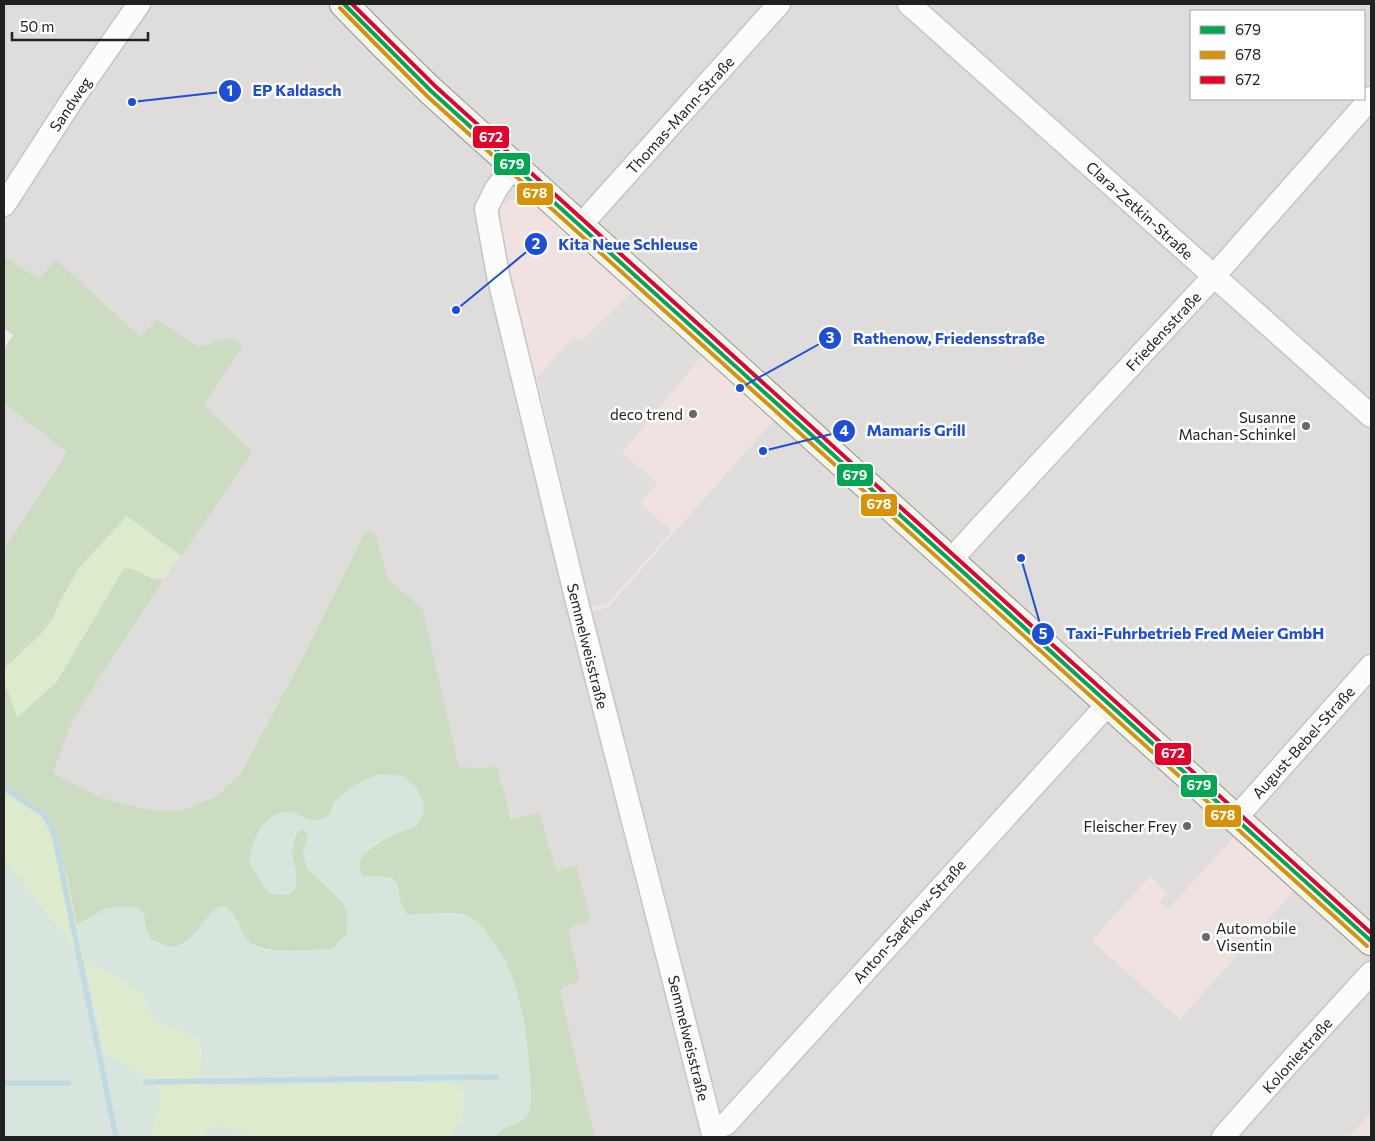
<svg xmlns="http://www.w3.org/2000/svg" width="1375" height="1141" viewBox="0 0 1375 1141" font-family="Commissioner,sans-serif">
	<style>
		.residential { fill: #dedddb; fill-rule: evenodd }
		.commercial { fill: #f0e2e1 }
		.grass { fill: #ddeacb }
		.forest { fill: #cbdcc1 }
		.wetland { fill: #d8e5dd }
		.parking { fill: #dfdedd }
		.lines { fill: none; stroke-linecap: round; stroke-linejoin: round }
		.stream { stroke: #bfdae0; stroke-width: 5.5 }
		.minor-casing { stroke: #c6c5c4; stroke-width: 25 }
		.secondary-casing { stroke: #979882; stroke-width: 30 }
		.minor { stroke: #fdfcfc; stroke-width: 22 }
		.secondary { stroke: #f3f4ed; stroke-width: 28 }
		.bus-1-casing { stroke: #fff; stroke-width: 8 }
		.bus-2-casing { stroke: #fff; stroke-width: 8 }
		.bus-3-casing { stroke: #fff; stroke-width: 8 }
		.bus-1 { stroke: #00a651; stroke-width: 4 }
		.bus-2 { stroke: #d79205; stroke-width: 4 }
		.bus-3 { stroke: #e4002b; stroke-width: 4 }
		.poi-dot { fill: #696867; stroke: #fff; stroke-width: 2 }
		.labels { text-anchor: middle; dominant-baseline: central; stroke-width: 5; stroke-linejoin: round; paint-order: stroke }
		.street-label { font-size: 15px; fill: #212121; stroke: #fff }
		.poi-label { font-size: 15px; fill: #212121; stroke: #fff; text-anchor: end }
		.leader { fill: none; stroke: #1d4ed8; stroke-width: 2 }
		.callout-dot { fill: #1d4ed8; stroke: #fff; stroke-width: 2 }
		.mark-label { font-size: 15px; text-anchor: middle; font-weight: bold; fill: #fff }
		.callout-label { font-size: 16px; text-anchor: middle; font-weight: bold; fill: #1d4ed8; stroke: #fff; stroke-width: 5; stroke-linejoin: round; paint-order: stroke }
		.line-badge { stroke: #fff; stroke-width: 2 }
		.badge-label { font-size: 14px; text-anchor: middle; font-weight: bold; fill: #fff }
	</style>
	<rect width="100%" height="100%" fill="#efedea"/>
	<path class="residential" d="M 4,4 L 332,4 L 530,193 L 607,608 L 777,416 L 1238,833 L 1168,910 L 1159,902 L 1167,892 L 1127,901 L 1092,941 L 1180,1019 L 1297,887 L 1371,954 L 1371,1113 L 1349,1137 L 595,1137 L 560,991 L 562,988 L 580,981 L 569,933 L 571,927 L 574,866 L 559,870 L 556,869 L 540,814 L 537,813 L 513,819 L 483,769 L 459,766 L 423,609 L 388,579 L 376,536 L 361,538 L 306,651 L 241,773 L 217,796 L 181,811 L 156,811 L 117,802 L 95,795 L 53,773 L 74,718 L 164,579 L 253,452 L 204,405 L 242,345 L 214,341 L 200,348 L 157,320 L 140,338 L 56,259 L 39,279 L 4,256 Z
		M 361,4 L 1371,4 L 1371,927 L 439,83 ZM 1191,11 L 1364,11 L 1364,99 L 1191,99 Z
		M 4,404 L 67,452 L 4,549 Z"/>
	<path class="commercial" d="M 530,193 L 777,416 L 606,608 L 591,611 L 503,250 L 500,204 Z
		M 1238,833 L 1297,887 L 1180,1019 L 1092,941 L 1150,876 L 1167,893 L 1159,902 L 1168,909 Z
		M 1371,1113 L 1371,1137 L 1349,1137 Z"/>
	<path class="grass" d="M 127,516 L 181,556 L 164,579 C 150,582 138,568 124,568 L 56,683 L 17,717 L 4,680 L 5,668 L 41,634 L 53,618 L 60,600 L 79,568 Z
		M 4,789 L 46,815 L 67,876 L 85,961 L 134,987 L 145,1000 L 157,1021 L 190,1036 L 198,1044 L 202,1054 L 203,1064 L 200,1075 L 203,1085 L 448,1083 L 458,1085 C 471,1105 461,1119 451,1137 L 255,1137 L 236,1130 L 206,1133 L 208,1137 L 150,1137 L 161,1102 L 150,1079 L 104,1052 L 85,961 L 4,857 Z"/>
	<path class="forest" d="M 4,256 L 39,279 L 56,259 L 140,337 L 157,320 L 200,347 C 218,342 223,332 243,346 L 204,405 L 253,452 L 181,556 L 127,516 L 79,568 L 60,601 L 53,618 L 41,634 L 5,668 L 4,679 L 4,549 L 67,452 L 4,404 L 4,349 L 13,335 L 4,328 Z
		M 371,532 L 376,536 L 388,579 L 423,609 L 459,766 L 483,769 L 497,766 L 510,816 L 512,819 L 537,813 L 540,814 L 556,869 L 559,870 L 574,866 L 577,868 L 590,917 L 589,921 L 571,927 L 569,933 L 580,981 L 562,988 L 560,991 L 595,1137 L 496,1137 L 497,1132 L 503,1128 L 518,1123 L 531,1100 L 529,1065 L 524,1020 L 506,961 L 477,922 L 466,915 L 451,913 L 407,915 L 401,905 L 397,883 L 384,877 L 363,876 C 344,851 401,832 417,825 L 383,774 C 368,778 357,784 345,794 C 342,796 338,799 336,801 C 330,809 334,815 322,819 C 309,824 298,812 285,812 C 276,812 268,821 262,827 L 260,880 L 269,893 C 278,894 286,896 294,890 C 293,874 287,838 301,829 L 307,831 L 308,837 L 303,853 L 307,868 L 344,904 L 348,915 L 347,934 L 332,949 C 310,950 265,956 248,941 C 243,937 240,927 238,921 L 212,913 C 203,923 187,947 173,947 C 166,947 157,942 150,939 L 146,929 L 144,915 L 137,908 L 124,907 L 106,908 L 77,925 L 67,876 L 46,815 L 4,789 L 4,680 L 17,717 L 56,683 L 124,568 C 138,568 150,582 164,579 L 74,718 L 53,773 L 95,795 L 117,802 L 156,811 L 181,811 L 217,796 L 241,773 L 306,651 L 362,537 L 366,533 Z"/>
	<path class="wetland" d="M 383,774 L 403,776 L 417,788 L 424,804 L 423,815 L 417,825 L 374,844 L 365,852 L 358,866 L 360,871 L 363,876 L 392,878 L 397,883 L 401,905 L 407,915 C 428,916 461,907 477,922 C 483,926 487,934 491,940 C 496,947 502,954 506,962 C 523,998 528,1041 530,1080 C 530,1090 533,1106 528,1114 C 521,1127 500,1123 496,1137 L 451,1137 C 460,1119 472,1105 458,1085 L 448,1083 L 203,1086 C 196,1073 207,1060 199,1045 C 193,1033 174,1030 163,1024 C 163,1024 157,1021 156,1021 C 150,1015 149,1004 143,997 C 129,980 105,972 85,962 L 104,1052 L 150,1079 L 159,1088 L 161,1102 L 150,1137 L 4,1137 L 4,857 L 84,960 L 77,925 L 106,908 L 124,907 L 137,908 L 144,915 L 146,929 L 150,939 C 157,942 164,946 172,947 C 193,950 209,904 223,906 C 236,909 240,932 247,940 C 249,943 259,948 263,949 C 267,951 274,950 278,950 C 296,951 314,950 332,949 L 347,934 L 348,915 L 344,904 L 307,868 L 303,853 L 308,837 L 307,831 L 302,829 C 276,843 311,883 289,894 C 283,896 275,894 269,893 C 264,886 251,868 249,860 C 249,857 250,855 251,852 C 253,837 266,815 283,812 C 298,809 312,828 327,817 C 333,813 333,806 337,801 C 348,787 366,778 383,774 Z
		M 220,1126 L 236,1130 L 255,1137 L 208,1137 L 206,1133 L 210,1127 Z"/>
	<path class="parking" d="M 112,43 L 137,60 L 123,80 L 117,76 L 103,96 L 108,100 L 98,114 L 74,97 Z
		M 486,209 L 489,276 L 482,270 L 470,221 Z
		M 633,291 L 704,354 L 622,453 L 658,483 L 640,503 L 672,531 L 608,603 L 591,607 L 537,377 L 574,336 L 581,342 Z"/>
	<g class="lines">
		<path class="stream" d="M 4,788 L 43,814 L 50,825 L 55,838 L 116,1137
			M 146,1082 L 496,1077
			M 4,1083 L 69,1083"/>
		<g class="minor-casing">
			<path id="minor" d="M 909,4 L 1371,416
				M 513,166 L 496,189 L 486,209 L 498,275 L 576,598 L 712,1130
				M 4,205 L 74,97 L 139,4
				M 580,226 L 779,4
				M 951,560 L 980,528 L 1214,276 L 1371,98
				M 1235,819 L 1371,666
				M 714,1137 L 712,1130 L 726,1124 L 1109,703
				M 1223,1137 L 1276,1077 L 1371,973"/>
		</g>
		<g class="secondary-casing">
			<path id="secondary" d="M 344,4 L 386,47 L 431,91 L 1371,941"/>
		</g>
		<use href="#minor" class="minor"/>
		<use href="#secondary" class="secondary"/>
		<g class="bus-1-casing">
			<path id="bus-1" d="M 344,4 L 431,91 L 1371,941"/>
		</g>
		<g class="bus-2-casing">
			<path id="bus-2" d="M 340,8 L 427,96 L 1367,946"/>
		</g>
		<g class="bus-3-casing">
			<path id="bus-3" d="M 352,4 L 435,86 L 1371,933"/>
		</g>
		<use href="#bus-1" class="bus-1"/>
		<use href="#bus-2" class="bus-2"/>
		<use href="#bus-3" class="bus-3"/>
	</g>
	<g class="poi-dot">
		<circle cx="693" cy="414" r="5"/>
		<circle cx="1306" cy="426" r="5"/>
		<circle cx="1187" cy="826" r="5"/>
		<circle cx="1206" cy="937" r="5"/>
	</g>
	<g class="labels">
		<g class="street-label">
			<text transform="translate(70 104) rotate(-56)">Sandweg</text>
			<text transform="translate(680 115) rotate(-48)">Thomas-Mann-Straße</text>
			<text transform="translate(1140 210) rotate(42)">Clara-Zetkin-Straße</text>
			<text transform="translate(1163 331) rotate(-47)">Friedensstraße</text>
			<text transform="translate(588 646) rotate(76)">Semmelweisstraße</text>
			<text transform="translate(1303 742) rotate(-48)">August-Bebel-Straße</text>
			<text transform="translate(909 921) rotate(-48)">Anton-Saefkow-Straße</text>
			<text transform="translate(689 1038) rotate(76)">Semmelweisstraße</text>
			<text transform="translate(1297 1055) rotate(-48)">Koloniestraße</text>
		</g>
		<g class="poi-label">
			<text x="683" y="414">deco trend</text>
			<text x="1296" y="417">Susanne<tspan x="1296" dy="17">Machan-Schinkel</tspan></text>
			<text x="1177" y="826">Fleischer Frey</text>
			<text x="1216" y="928" text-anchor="start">Automobile<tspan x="1216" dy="17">Visentin</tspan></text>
		</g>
	</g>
	<path class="leader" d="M132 102L230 91M456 310L536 244M740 388L830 338M763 451L844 431M1021 558L1043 634"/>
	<g class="callout-dot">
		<circle cx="132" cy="102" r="5"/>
		<circle cx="456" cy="310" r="5"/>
		<circle cx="740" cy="388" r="5"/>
		<circle cx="763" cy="451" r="5"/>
		<circle cx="1021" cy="558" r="5"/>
		<circle cx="230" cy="91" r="12"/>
		<circle cx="536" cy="244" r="12"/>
		<circle cx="830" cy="338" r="12"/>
		<circle cx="844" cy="431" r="12"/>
		<circle cx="1043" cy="634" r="12"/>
	</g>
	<g class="mark-label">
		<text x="230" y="96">1</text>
		<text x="536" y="249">2</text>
		<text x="830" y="343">3</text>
		<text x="844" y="436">4</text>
		<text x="1043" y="639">5</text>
	</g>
	<g class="callout-label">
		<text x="297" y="96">EP Kaldasch</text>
		<text x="628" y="250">Kita Neue Schleuse</text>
		<text x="949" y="344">Rathenow, Friedensstraße</text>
		<text x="916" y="436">Mamaris Grill</text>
		<text x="1195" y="639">Taxi-Fuhrbetrieb Fred Meier GmbH</text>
	</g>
	<g class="line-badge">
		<rect x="472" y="125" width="38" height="24" rx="5" fill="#e4002b"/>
		<rect x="493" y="152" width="38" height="24" rx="5" fill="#00a651"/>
		<rect x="516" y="182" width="38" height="24" rx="5" fill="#d79205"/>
		<rect x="836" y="463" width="38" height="24" rx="5" fill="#00a651"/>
		<rect x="860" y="493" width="38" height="24" rx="5" fill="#d79205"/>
		<rect x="1154" y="742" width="38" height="24" rx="5" fill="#e4002b"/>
		<rect x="1180" y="774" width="38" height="24" rx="5" fill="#00a651"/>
		<rect x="1204" y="804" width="38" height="24" rx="5" fill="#d79205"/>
	</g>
	<g class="badge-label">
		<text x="491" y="142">672</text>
		<text x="512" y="169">679</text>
		<text x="535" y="198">678</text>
		<text x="855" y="480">679</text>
		<text x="879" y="509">678</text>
		<text x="1173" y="758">672</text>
		<text x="1199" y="790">679</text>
		<text x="1223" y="820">678</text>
	</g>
	<rect width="1375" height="1141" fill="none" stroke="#212121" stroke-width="10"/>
	<rect x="1190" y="10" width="175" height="90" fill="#ffffff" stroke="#a6a6a6"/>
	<rect x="1200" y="26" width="25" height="8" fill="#00a651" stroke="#a6a6a6"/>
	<text x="1235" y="35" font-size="15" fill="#212121">679</text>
	<rect x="1200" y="51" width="25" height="8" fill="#d79205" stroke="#a6a6a6"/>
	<text x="1235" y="60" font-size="15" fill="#212121">678</text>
	<rect x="1200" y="76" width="25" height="8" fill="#e4002b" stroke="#a6a6a6"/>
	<text x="1235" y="85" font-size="15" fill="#212121">672</text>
	<path d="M12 32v8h136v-8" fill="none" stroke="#212121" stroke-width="2.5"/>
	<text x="20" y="32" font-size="15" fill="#212121" stroke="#ffffff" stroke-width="4" paint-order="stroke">50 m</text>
</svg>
